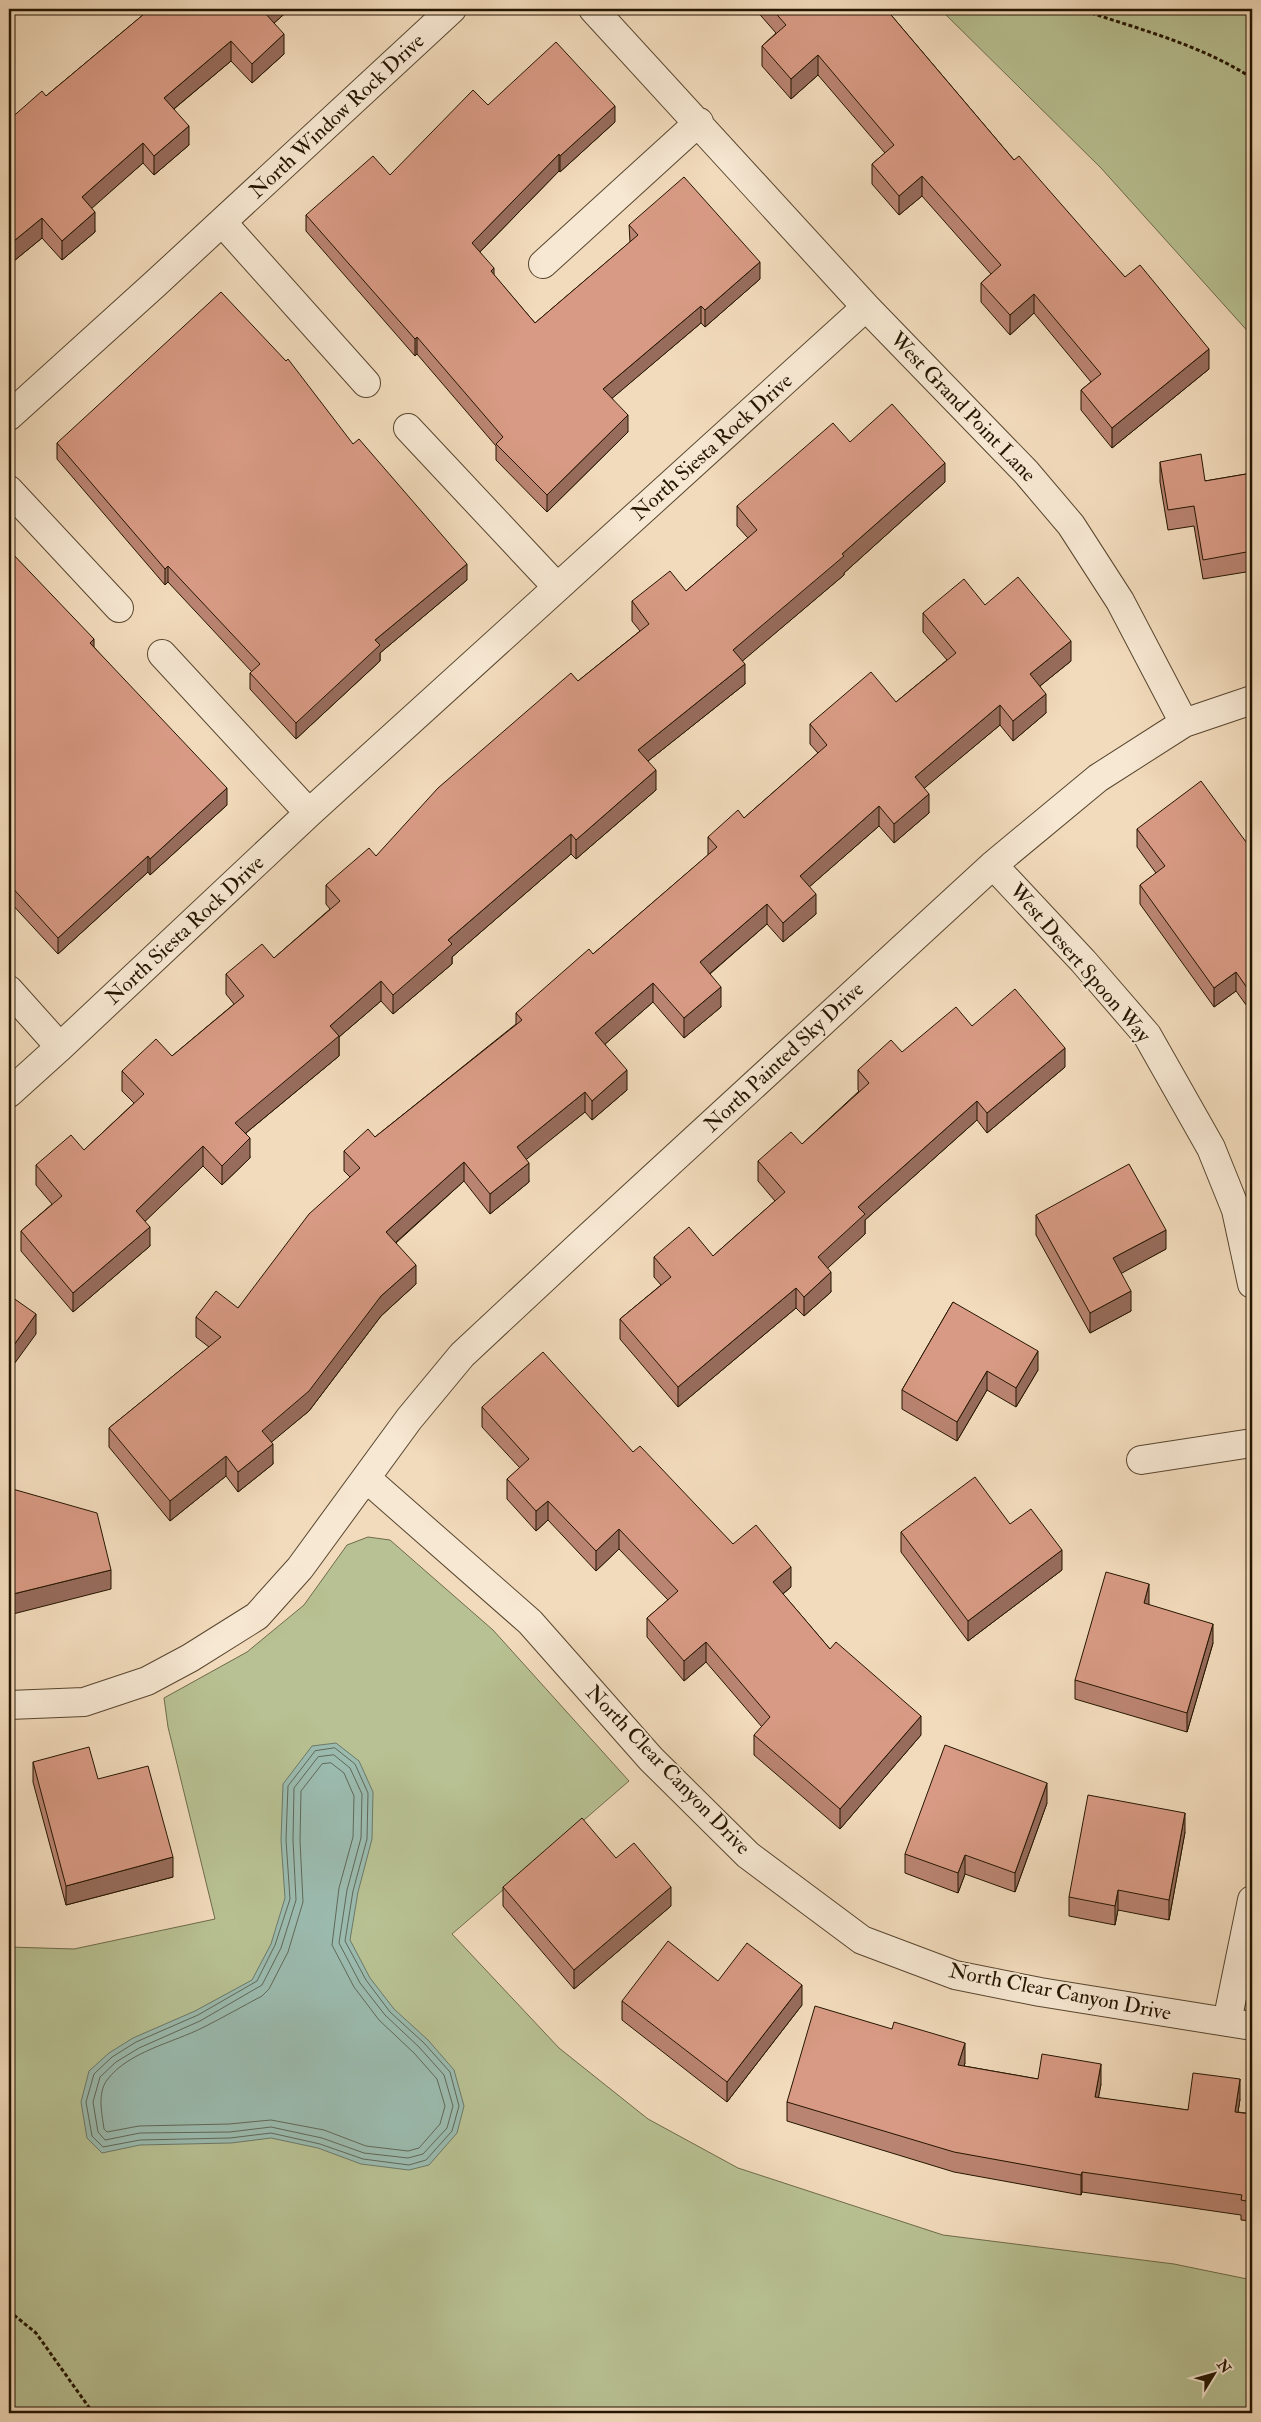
<svg xmlns="http://www.w3.org/2000/svg" width="1261" height="2422" viewBox="0 0 1261 2422" font-family="'IM FELL Double Pica',serif">
	<style>
		.green { fill: #b8c193; stroke: #6e6b4a }
		.water { fill: #9bbbaf; stroke: #6b7969 }
		.lines { fill: none; stroke-linecap: round; stroke-linejoin: round }
		.shore { stroke: #606858; stroke-width: 1 }
		.minor-casing { stroke: #58462f; stroke-width: 30 }
		.path { stroke: #241500; stroke-width: 3; stroke-dasharray: 4 2.5; stroke-linecap: butt }
		.minor { stroke: #f7e8d3; stroke-width: 28 }
		.wall { fill: #ba8472; stroke: #241500 }
		.shaded-wall { fill: #976c5c; stroke: #241500 }
		.building { fill: #d89a84; stroke: #241500 }
		.labels { text-anchor: middle; dominant-baseline: central; stroke-width: 4; stroke-linejoin: round; paint-order: stroke }
		.street-label { font-size: 21px; fill: #241500; stroke: #f7e8d3 }
	</style>
	<rect width="100%" height="100%" fill="#f2dbbc"/>
	<filter id="stains"><feTurbulence type="fractalNoise" baseFrequency=".004" numOctaves="4"/><feColorMatrix values="0 0 0 0 .2 0 0 0 0 .09 0 0 0 0 .02 0 0 0 .5 -.17"/></filter>
	<radialGradient id="worn" r=".72"><stop offset=".6" stop-color="#630" stop-opacity="0"/><stop offset="1" stop-color="#630" stop-opacity=".3"/></radialGradient>
	<path class="green" d="M 940,9 L 1252,9 L 1252,336 L 1101,168 Z
		M 368,1537 L 390,1540 L 493,1630 L 629,1781 L 452,1934 L 559,2048 L 648,2119 L 738,2168 L 943,2235 L 1174,2264 L 1252,2280 L 1252,2413 L 9,2413 L 9,1947 L 74,1949 L 215,1919 L 168,1727 L 164,1698 L 247,1652 L 304,1605 L 347,1545 Z"/>
	<path class="water" d="M 336,1743 L 359,1761 L 373,1792 L 372,1839 L 358,1892 L 350,1940 L 370,1978 L 394,2009 L 428,2040 L 454,2070 L 464,2106 L 457,2133 L 429,2165 L 409,2170 L 361,2164 L 318,2148 L 271,2138 L 231,2143 L 140,2145 L 102,2153 L 87,2138 L 81,2102 L 89,2071 L 109,2053 L 133,2038 L 195,2011 L 252,1980 L 271,1944 L 285,1898 L 281,1840 L 283,1784 L 312,1746 Z"/>
	<g class="lines">
		<path class="shore" d="M 335,1748 L 355,1764 L 368,1793 L 367,1839 L 353,1891 L 345,1941 L 366,1980 L 390,2012 L 424,2043 L 450,2072 L 459,2106 L 452,2131 L 426,2160 L 409,2165 L 363,2159 L 320,2144 L 271,2133 L 230,2138 L 140,2140 L 103,2147 L 92,2136 L 86,2102 L 94,2074 L 112,2057 L 136,2042 L 198,2015 L 257,1981 L 275,1945 L 290,1899 L 286,1840 L 288,1786 L 315,1751 Z
			M 334,1755 L 350,1768 L 362,1794 L 361,1838 L 347,1890 L 339,1943 L 360,1983 L 385,2015 L 419,2047 L 444,2075 L 453,2106 L 447,2128 L 423,2154 L 408,2158 L 364,2153 L 322,2138 L 271,2127 L 230,2132 L 140,2133 L 105,2140 L 98,2132 L 93,2102 L 100,2077 L 116,2062 L 139,2048 L 200,2021 L 262,1985 L 281,1948 L 296,1900 L 293,1840 L 294,1788 L 318,1757 Z
			M 331,1763 L 344,1773 L 354,1796 L 353,1837 L 339,1888 L 332,1945 L 354,1987 L 379,2020 L 414,2053 L 437,2079 L 445,2106 L 440,2124 L 419,2148 L 408,2151 L 366,2146 L 324,2130 L 271,2120 L 229,2124 L 139,2126 L 107,2132 L 104,2129 C 102,2113 97,2094 107,2080 C 129,2051 173,2043 204,2027 C 224,2017 243,2006 262,1996 L 269,1989 L 288,1952 L 303,1902 L 300,1840 L 301,1791 L 322,1764 Z"/>
		<g class="minor-casing">
			<path id="minor" d="M 593,9 L 866,307 L 1026,472 L 1071,525 L 1120,601 L 1184,723
				M 222,222 L 366,383
				M 543,264 L 699,122
				M 9,416 L 155,284 L 452,9
				M 408,428 L 557,587
				M 9,490 L 119,608
				M 162,654 L 309,813
				M 993,865 L 1083,961 L 1147,1035 L 1211,1148 L 1236,1210 L 1252,1284
				M 9,990 L 60,1047
				M 9,1093 L 60,1047 L 309,813 L 866,307
				M 1141,1460 L 1252,1443
				M 366,1478 L 530,1622 L 651,1759 L 748,1855 L 862,1940 L 955,1975 L 1040,1992 L 1252,2026
				M 9,1705 L 84,1702 L 147,1681 L 190,1658 L 257,1616 L 300,1568 L 409,1419 L 462,1355 L 581,1244 L 993,865 L 1098,778 L 1184,723 L 1252,700
				M 1227,2022 L 1252,1900"/>
		</g>
		<path class="path" d="M 1079,9 C 1138,29 1199,44 1252,78
			M 9,2311 L 36,2333 L 93,2413"/>
		<use href="#minor" class="minor"/>
	</g>
	<path class="wall" d="M 150,9 L 290,9 L 274,23 L 284,54 L 252,83 L 231,61 L 174,109 L 189,145 L 154,175 L 143,163 L 91,208 L 95,232 L 62,260 L 42,238 L 9,265 L 46,96 Z
		M 755,9 L 886,9 L 1014,160 L 1125,277 L 1209,369 L 1112,448 L 1081,410 L 1081,390 L 1091,382 L 1034,313 L 1010,335 L 981,302 L 981,283 L 991,274 L 922,196 L 899,215 L 872,184 L 872,164 L 885,153 L 818,75 L 791,99 L 762,66 L 762,46 L 776,33 Z
		M 488,105 L 615,122 L 560,172 L 559,171 L 480,252 L 494,275 L 535,323 L 630,242 L 629,225 L 760,279 L 705,327 L 701,323 L 612,398 L 628,432 L 547,512 L 496,460 L 496,446 L 417,354 L 415,356 L 306,231 L 306,215 L 390,175 Z
		M 850,442 L 945,482 L 844,573 L 844,575 L 742,661 L 745,684 L 648,761 L 656,790 L 576,859 L 571,854 L 452,957 L 452,964 L 393,1014 L 381,1001 L 339,1037 L 339,1056 L 246,1133 L 250,1158 L 222,1185 L 203,1166 L 145,1221 L 150,1246 L 73,1312 L 21,1251 L 21,1231 L 52,1204 L 36,1185 L 36,1165 L 84,1150 L 134,1103 L 122,1091 L 122,1071 L 172,1056 L 234,1004 L 226,994 L 226,974 L 274,958 L 330,909 L 326,904 L 326,885 L 376,856 L 578,681 L 640,631 L 632,621 L 632,601 L 686,591 L 748,538 L 737,526 L 737,506 Z
		M 57,443 L 353,444 L 467,580 L 380,653 L 380,661 L 296,739 L 250,689 L 250,673 L 252,672 L 168,582 L 165,585 L 57,459 Z
		M 1160,462 L 1205,481 L 1252,473 L 1252,571 L 1203,579 L 1194,526 L 1168,530 L 1160,482 Z
		M 9,550 L 94,647 L 227,805 L 150,875 L 148,872 L 58,954 L 9,901 Z
		M 985,605 L 1071,661 L 1040,686 L 1046,713 L 1013,741 L 1000,725 L 924,788 L 929,813 L 894,843 L 879,826 L 809,887 L 816,914 L 783,942 L 767,924 L 710,974 L 721,1007 L 684,1038 L 653,1002 L 605,1044 L 627,1090 L 592,1120 L 585,1112 L 526,1159 L 529,1182 L 490,1214 L 464,1181 L 396,1243 L 416,1284 L 381,1316 L 309,1411 L 271,1442 L 273,1464 L 238,1492 L 226,1476 L 170,1521 L 109,1447 L 109,1428 L 209,1347 L 196,1337 L 196,1317 L 238,1308 L 350,1177 L 344,1171 L 344,1151 L 375,1137 L 516,1024 L 516,1013 L 593,954 L 708,855 L 708,837 L 744,818 L 818,753 L 810,744 L 810,724 L 896,702 L 947,660 L 923,632 L 923,613 Z
		M 1137,829 L 1252,850 L 1252,1013 L 1236,991 L 1214,1007 L 1140,904 L 1140,885 L 1156,873 L 1137,847 Z
		M 972,1026 L 1065,1067 L 987,1133 L 977,1120 L 865,1220 L 865,1234 L 827,1268 L 831,1292 L 804,1316 L 796,1308 L 678,1407 L 620,1339 L 620,1319 L 661,1285 L 654,1277 L 654,1257 L 713,1256 L 775,1201 L 758,1181 L 758,1161 L 802,1144 L 859,1091 L 858,1090 L 858,1070 Z
		M 1036,1215 L 1166,1249 L 1121,1273 L 1131,1311 L 1090,1333 L 1036,1235 Z
		M 953,1302 L 1038,1370 L 1016,1407 L 987,1390 L 957,1441 L 902,1409 L 902,1390 Z
		M 482,1407 L 633,1452 L 733,1544 L 791,1587 L 783,1594 L 830,1649 L 921,1735 L 840,1829 L 754,1755 L 754,1735 L 762,1727 L 706,1662 L 684,1681 L 647,1637 L 647,1618 L 668,1600 L 619,1549 L 596,1571 L 548,1520 L 536,1531 L 507,1499 L 507,1479 L 520,1468 L 482,1427 Z
		M 1010,1524 L 1062,1570 L 968,1641 L 901,1552 L 901,1532 Z
		M 1149,1605 L 1213,1643 L 1187,1732 L 1075,1699 L 1075,1680 Z
		M 33,1762 L 98,1779 L 173,1877 L 66,1905 L 33,1782 Z
		M 1047,1803 L 1015,1892 L 965,1874 L 958,1893 L 905,1873 L 905,1854 Z
		M 1185,1832 L 1169,1920 L 1118,1910 L 1115,1925 L 1069,1916 L 1069,1897 Z
		M 616,1858 L 671,1906 L 574,1989 L 503,1906 L 503,1887 Z
		M 622,2001 L 802,2005 L 727,2102 L 622,2020 Z
		M 965,2063 L 964,2066 L 1038,2079 L 1101,2084 L 1098,2098 L 1188,2110 L 1240,2099 L 1238,2112 L 1252,2114 L 1252,2221 L 1241,2220 L 1241,2215 L 1082,2192 L 1081,2195 L 954,2172 L 787,2121 L 787,2102 Z"/>
	<path class="shaded-wall" d="M 268,9 L 290,9 L 264,32 L 264,12 Z
		M 284,34 L 284,54 L 252,83 L 252,64 Z
		M 231,41 L 231,61 L 164,117 L 164,98 Z
		M 818,55 L 818,75 L 791,99 L 791,79 Z
		M 615,106 L 615,122 L 560,172 L 560,156 Z
		M 189,126 L 189,145 L 154,175 L 154,156 Z
		M 143,143 L 143,163 L 82,217 L 82,197 Z
		M 559,154 L 559,171 L 472,260 L 472,243 Z
		M 922,176 L 922,196 L 899,215 L 899,196 Z
		M 95,212 L 95,232 L 62,260 L 62,241 Z
		M 42,218 L 42,238 L 9,265 L 9,245 Z
		M 760,262 L 760,279 L 705,327 L 705,310 Z
		M 494,268 L 494,285 L 491,271 Z
		M 1034,294 L 1034,313 L 1010,335 L 1010,315 Z
		M 701,306 L 701,323 L 603,406 L 603,389 Z
		M 417,337 L 417,354 L 415,356 L 415,339 Z
		M 1209,349 L 1209,369 L 1112,448 L 1112,428 Z
		M 628,415 L 628,432 L 547,512 L 547,495 Z
		M 945,463 L 945,482 L 844,573 L 844,575 L 733,669 L 733,650 L 842,554 Z
		M 467,564 L 467,580 L 380,653 L 380,661 L 296,739 L 296,723 L 375,640 Z
		M 168,566 L 168,582 L 165,585 L 165,569 Z
		M 94,639 L 94,655 L 90,643 Z
		M 1071,641 L 1071,661 L 1030,694 L 1030,674 Z
		M 745,664 L 745,684 L 638,769 L 638,750 Z
		M 1046,694 L 1046,713 L 1013,741 L 1013,721 Z
		M 1000,705 L 1000,725 L 915,796 L 915,777 Z
		M 656,770 L 656,790 L 576,859 L 576,840 Z
		M 227,788 L 227,805 L 150,875 L 150,859 Z
		M 929,794 L 929,813 L 894,843 L 894,824 Z
		M 879,806 L 879,826 L 800,895 L 800,876 Z
		M 571,834 L 571,854 L 452,957 L 452,964 L 393,1014 L 393,995 L 448,940 Z
		M 148,856 L 148,872 L 58,954 L 58,938 Z
		M 816,894 L 816,914 L 783,942 L 783,923 Z
		M 767,904 L 767,924 L 700,982 L 700,962 Z
		M 1236,972 L 1236,991 L 1214,1007 L 1214,988 Z
		M 381,981 L 381,1001 L 339,1037 L 339,1056 L 235,1142 L 235,1123 L 330,1026 Z
		M 653,983 L 653,1002 L 595,1053 L 595,1033 Z
		M 721,987 L 721,1007 L 684,1038 L 684,1018 Z
		M 1065,1048 L 1065,1067 L 987,1133 L 987,1113 Z
		M 627,1070 L 627,1090 L 592,1120 L 592,1101 Z
		M 585,1092 L 585,1112 L 517,1167 L 517,1147 Z
		M 977,1101 L 977,1120 L 865,1220 L 865,1234 L 818,1277 L 818,1257 L 858,1207 Z
		M 250,1138 L 250,1158 L 222,1185 L 222,1166 Z
		M 203,1146 L 203,1166 L 136,1230 L 136,1211 Z
		M 464,1162 L 464,1181 L 386,1251 L 386,1232 Z
		M 529,1163 L 529,1182 L 490,1214 L 490,1194 Z
		M 150,1227 L 150,1246 L 73,1312 L 73,1293 Z
		M 1166,1230 L 1166,1249 L 1113,1278 L 1113,1258 Z
		M 416,1265 L 416,1284 L 381,1316 L 309,1411 L 262,1450 L 262,1431 L 381,1296 Z
		M 831,1272 L 831,1292 L 804,1316 L 804,1297 Z
		M 796,1288 L 796,1308 L 678,1407 L 678,1387 Z
		M 1131,1291 L 1131,1311 L 1090,1333 L 1090,1313 Z
		M 36,1314 L 36,1334 L 9,1371 L 9,1352 Z
		M 1038,1351 L 1038,1370 L 1016,1407 L 1016,1388 Z
		M 987,1371 L 987,1390 L 957,1441 L 957,1422 Z
		M 273,1444 L 273,1464 L 238,1492 L 238,1472 Z
		M 226,1456 L 226,1476 L 170,1521 L 170,1501 Z
		M 548,1501 L 548,1520 L 536,1531 L 536,1511 Z
		M 619,1529 L 619,1549 L 596,1571 L 596,1551 Z
		M 1062,1550 L 1062,1570 L 968,1641 L 968,1621 Z
		M 791,1567 L 791,1587 L 773,1602 L 773,1582 Z
		M 111,1570 L 111,1589 L 9,1615 L 9,1595 Z
		M 1149,1584 L 1149,1604 L 1144,1623 L 1144,1603 Z
		M 1213,1624 L 1213,1643 L 1187,1732 L 1187,1713 Z
		M 706,1642 L 706,1662 L 684,1681 L 684,1661 Z
		M 921,1716 L 921,1735 L 840,1829 L 840,1809 Z
		M 1047,1783 L 1047,1803 L 1015,1892 L 1015,1873 Z
		M 1185,1813 L 1185,1832 L 1169,1920 L 1169,1900 Z
		M 965,1855 L 965,1874 L 958,1893 L 958,1873 Z
		M 173,1857 L 173,1877 L 66,1905 L 66,1886 Z
		M 671,1887 L 671,1906 L 574,1989 L 574,1970 Z
		M 1118,1890 L 1118,1910 L 1115,1925 L 1115,1906 Z
		M 802,1985 L 802,2005 L 727,2102 L 727,2082 Z
		M 965,2043 L 965,2063 L 958,2084 L 958,2065 Z
		M 1101,2064 L 1101,2084 L 1095,2117 L 1095,2097 Z
		M 1240,2079 L 1240,2099 L 1235,2131 L 1235,2112 Z
		M 1082,2172 L 1082,2192 L 1081,2195 L 1081,2175 Z"/>
	<path class="building" d="M 150,9 L 268,9 L 264,12 L 284,34 L 252,64 L 231,41 L 164,98 L 189,126 L 154,156 L 143,143 L 82,197 L 95,212 L 62,241 L 42,218 L 9,245 L 9,120 L 42,91 L 46,96 Z
		M 772,9 L 886,9 L 1014,160 L 1019,156 L 1125,277 L 1140,265 L 1209,349 L 1112,428 L 1081,390 L 1101,374 L 1034,294 L 1010,315 L 981,283 L 1001,265 L 922,176 L 899,196 L 872,164 L 894,145 L 818,55 L 791,79 L 762,46 L 786,25 Z
		M 556,42 L 615,106 L 560,156 L 559,154 L 472,243 L 494,268 L 491,271 L 535,323 L 638,235 L 629,225 L 684,177 L 760,262 L 705,310 L 701,306 L 603,389 L 628,415 L 547,495 L 496,444 L 503,437 L 417,337 L 415,339 L 306,215 L 373,156 L 390,175 L 473,90 L 488,105 Z
		M 221,292 L 286,361 L 288,359 L 353,444 L 359,439 L 467,564 L 375,640 L 380,645 L 296,723 L 250,673 L 260,664 L 168,566 L 165,569 L 57,443 Z
		M 892,404 L 945,463 L 842,554 L 844,556 L 733,650 L 745,664 L 638,750 L 656,770 L 576,840 L 571,834 L 448,940 L 452,944 L 393,995 L 381,981 L 330,1026 L 339,1036 L 235,1123 L 250,1138 L 222,1166 L 203,1146 L 136,1211 L 150,1227 L 73,1293 L 21,1231 L 62,1196 L 36,1165 L 71,1135 L 84,1150 L 144,1094 L 122,1071 L 156,1039 L 172,1056 L 244,996 L 226,974 L 262,944 L 274,958 L 340,901 L 326,885 L 369,848 L 376,856 L 438,788 L 571,673 L 578,681 L 649,624 L 632,601 L 670,571 L 686,591 L 757,530 L 737,506 L 833,423 L 850,442 Z
		M 1201,454 L 1205,481 L 1252,473 L 1252,551 L 1203,560 L 1194,506 L 1168,510 L 1160,462 Z
		M 9,550 L 94,639 L 90,643 L 227,788 L 150,859 L 148,856 L 58,938 L 9,884 Z
		M 1018,577 L 1071,641 L 1030,674 L 1046,694 L 1013,721 L 1000,705 L 915,777 L 929,794 L 894,824 L 879,806 L 800,876 L 816,894 L 783,923 L 767,904 L 700,962 L 721,987 L 684,1018 L 653,983 L 595,1033 L 627,1070 L 592,1101 L 585,1092 L 517,1147 L 529,1163 L 490,1194 L 464,1162 L 386,1232 L 416,1265 L 381,1296 L 309,1391 L 262,1431 L 273,1444 L 238,1472 L 226,1456 L 170,1501 L 109,1428 L 221,1337 L 196,1317 L 216,1291 L 238,1308 L 309,1214 L 360,1168 L 344,1151 L 368,1129 L 375,1137 L 522,1020 L 516,1013 L 589,949 L 593,954 L 717,847 L 708,837 L 738,810 L 744,818 L 827,745 L 810,724 L 871,672 L 896,702 L 956,653 L 923,613 L 964,579 L 985,605 Z
		M 1201,781 L 1252,850 L 1252,995 L 1236,972 L 1214,988 L 1140,885 L 1165,866 L 1137,829 Z
		M 1015,989 L 1065,1048 L 987,1113 L 977,1101 L 858,1207 L 865,1214 L 818,1257 L 831,1272 L 804,1297 L 796,1288 L 678,1387 L 620,1319 L 671,1277 L 654,1257 L 689,1227 L 713,1256 L 785,1192 L 758,1161 L 791,1132 L 802,1144 L 869,1083 L 858,1070 L 891,1040 L 902,1052 L 956,1007 L 972,1026 Z
		M 1129,1164 L 1166,1230 L 1113,1258 L 1131,1291 L 1090,1313 L 1036,1215 Z
		M 9,1295 L 36,1314 L 9,1352 Z
		M 953,1302 L 1038,1351 L 1016,1388 L 987,1371 L 957,1422 L 902,1390 Z
		M 543,1352 L 633,1452 L 640,1446 L 733,1544 L 756,1525 L 791,1567 L 773,1582 L 830,1649 L 836,1642 L 921,1716 L 840,1809 L 754,1735 L 770,1717 L 706,1642 L 684,1661 L 647,1618 L 678,1591 L 619,1529 L 596,1551 L 548,1501 L 536,1511 L 507,1479 L 529,1459 L 482,1407 Z
		M 975,1477 L 1010,1524 L 1031,1509 L 1062,1550 L 968,1621 L 901,1532 Z
		M 9,1488 L 97,1513 L 111,1570 L 9,1595 Z
		M 1106,1572 L 1149,1584 L 1144,1603 L 1213,1624 L 1187,1713 L 1075,1680 Z
		M 945,1745 L 1047,1783 L 1015,1873 L 965,1855 L 958,1873 L 905,1854 Z
		M 89,1747 L 98,1779 L 148,1766 L 173,1857 L 66,1886 L 33,1762 Z
		M 1088,1795 L 1185,1813 L 1169,1900 L 1118,1890 L 1115,1906 L 1069,1897 Z
		M 582,1818 L 616,1858 L 634,1843 L 671,1887 L 574,1970 L 503,1887 Z
		M 668,1941 L 718,1981 L 747,1943 L 802,1985 L 727,2082 L 622,2001 Z
		M 815,2006 L 892,2029 L 894,2022 L 965,2043 L 958,2065 L 1038,2079 L 1042,2054 L 1101,2064 L 1095,2097 L 1188,2110 L 1193,2073 L 1240,2079 L 1235,2112 L 1252,2114 L 1252,2202 L 1241,2200 L 1242,2195 L 1082,2172 L 1081,2175 L 954,2152 L 787,2102 Z"/>
	<g class="labels">
		<g class="street-label">
			<text transform="translate(337 116) rotate(-43)">North Window Rock Drive</text>
			<text transform="translate(963 407) rotate(46)">West Grand Point Lane</text>
			<text transform="translate(712 447) rotate(-42)">North Siesta Rock Drive</text>
			<text transform="translate(185 930) rotate(-43)">North Siesta Rock Drive</text>
			<text transform="translate(1080 963) rotate(49)">West Desert Spoon Way</text>
			<text transform="translate(784 1057) rotate(-43)">North Painted Sky Drive</text>
			<text transform="translate(668 1770) rotate(46)">North Clear Canyon Drive</text>
			<text transform="translate(1060 1992) rotate(11)">North Clear Canyon Drive</text>
		</g>
	</g>
	<rect width="1261" height="2422" fill="none" stroke="#f2dbbc" stroke-width="30"/>
	<rect x="10" y="10" width="1241" height="2402" fill="none" stroke="#241500" stroke-width="2.5"/>
	<rect x="15" y="15" width="1231" height="2392" fill="none" stroke="#241500"/>
	<g transform="translate(1214 2374) rotate(53)" stroke="#f7e8d3" stroke-width="4" paint-order="stroke">
	<path d="M0-4L9 19L0 12L-9 19Z" fill="#241500"/>
	<text y="-8" font-size="14" font-weight="bold" text-anchor="middle" fill="#241500">N</text>
	</g>
	<rect width="100%" height="100%" filter="url(#stains)"/>
	<rect width="100%" height="100%" fill="url(#worn)"/>
</svg>
